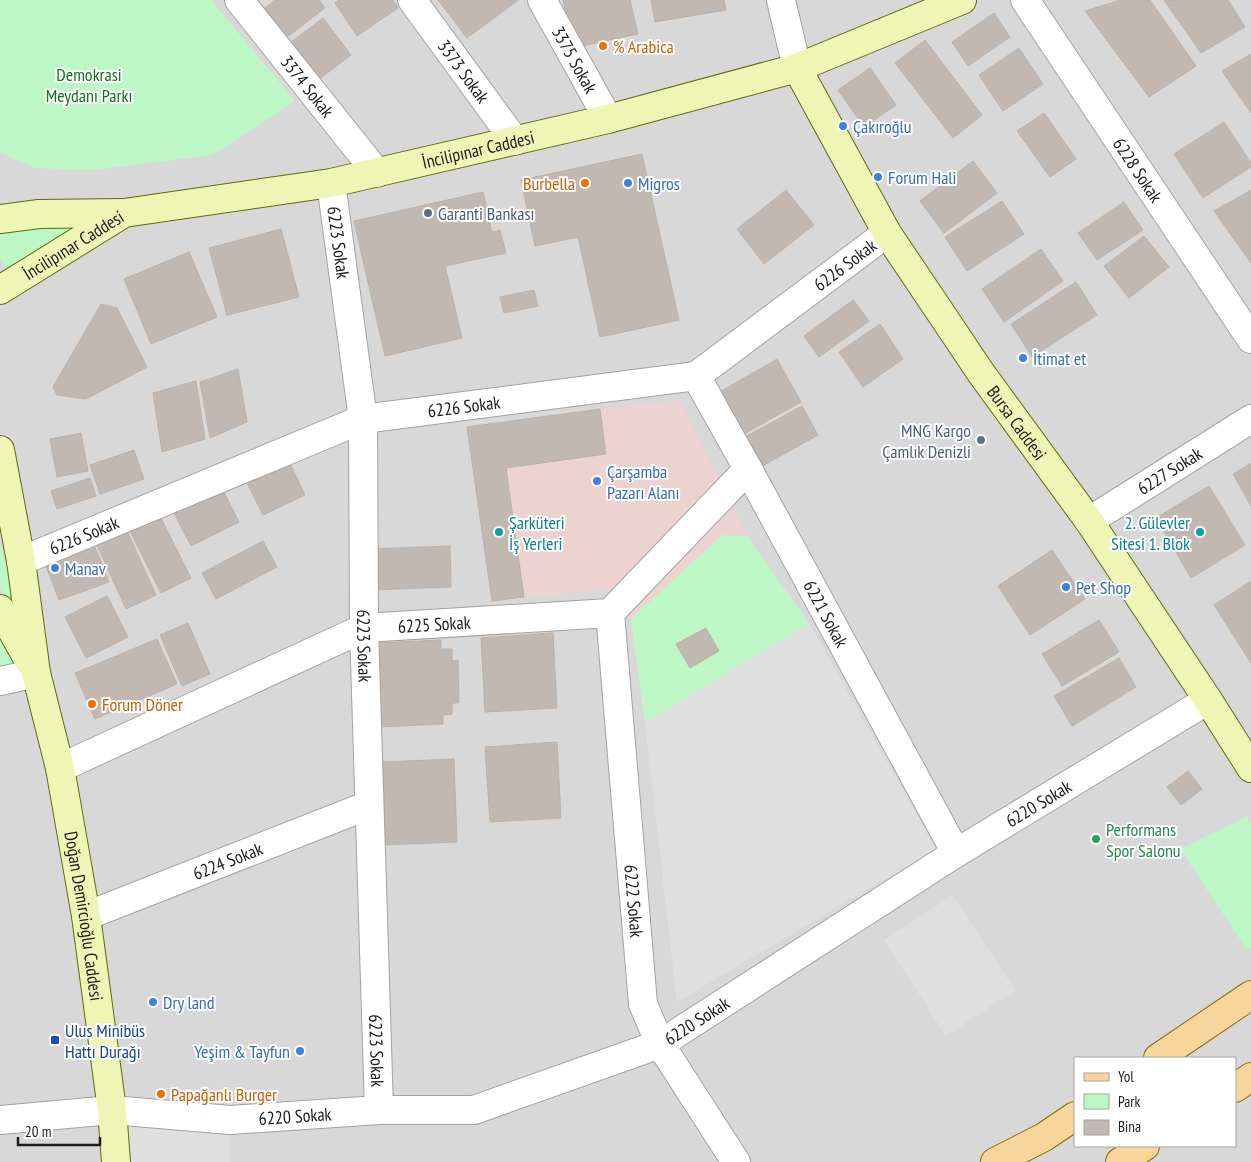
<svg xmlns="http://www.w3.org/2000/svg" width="1251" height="1162" viewBox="0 0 1251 1162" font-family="'PT Sans Narrow',sans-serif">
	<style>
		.residential { fill: #d9d8d8; fill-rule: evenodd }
		.commercial { fill: #edd3d0 }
		.park { fill: #bef7c6 }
		.parking { fill: #dfdfdf }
		.building { fill: #c1b8b1; stroke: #bdb1a4 }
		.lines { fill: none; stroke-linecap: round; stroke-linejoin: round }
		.minor-casing { stroke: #a2a2a2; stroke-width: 30 }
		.secondary-casing { stroke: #5b6c09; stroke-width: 30 }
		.primary-casing { stroke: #8d6906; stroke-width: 30 }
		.minor { stroke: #fff; stroke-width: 28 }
		.secondary { stroke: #eff6b5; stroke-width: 28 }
		.primary { stroke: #f8d59b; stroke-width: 28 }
		.food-dot { fill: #e8710a; stroke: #fff; stroke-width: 2 }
		.shop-dot { fill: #3f7fe0; stroke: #fff; stroke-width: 2 }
		.service-dot { fill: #5c6f8a; stroke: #fff; stroke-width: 2 }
		.culture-dot { fill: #0f9aa8; stroke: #fff; stroke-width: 2 }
		.leisure-dot { fill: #2e9e5b; stroke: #fff; stroke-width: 2 }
		.transit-dot { fill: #1a4fb4; stroke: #fff; stroke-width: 2 }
		.labels { text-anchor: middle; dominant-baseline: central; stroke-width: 4; stroke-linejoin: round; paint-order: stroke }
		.food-label { font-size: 18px; fill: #c56008; stroke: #fff; text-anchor: start }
		.street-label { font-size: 18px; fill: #1b1b1b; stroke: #fff }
		.park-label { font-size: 18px; fill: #0f741e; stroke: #fff }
		.shop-label { font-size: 18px; fill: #366cbe; stroke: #fff; text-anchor: start }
		.service-label { font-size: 18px; fill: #4e5e75; stroke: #fff; text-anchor: start }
		.culture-label { font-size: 18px; fill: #0d838f; stroke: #fff; text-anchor: start }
		.leisure-label { font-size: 18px; fill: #27864d; stroke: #fff; text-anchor: start }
		.transit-label { font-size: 18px; fill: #164399; stroke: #fff; text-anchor: start }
	</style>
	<rect width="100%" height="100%" fill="#ede9e1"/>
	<path class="residential" d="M 0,0 L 1251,0 L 1251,1162 L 0,1162 ZM 1075,1058 L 1235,1058 L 1235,1146 L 1075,1146 Z"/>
	<path class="commercial" d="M 679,400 L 747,536 L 722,535 L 631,619 L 605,589 L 492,601 L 467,427 L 600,409 Z"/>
	<path class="park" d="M 0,0 L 211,0 L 295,101 L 213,155 L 94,170 L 36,168 L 0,153 Z
		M 0,224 L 93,224 L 7,274 L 0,258 Z
		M 722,535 L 747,536 L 809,623 L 645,723 L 631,619 Z
		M 0,542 L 23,633 L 0,588 Z
		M 0,609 L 36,673 L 0,679 Z
		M 1247,816 L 1251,824 L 1251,948 L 1247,950 L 1180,849 Z"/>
	<path class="parking" d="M 809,623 L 936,849 L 677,1002 L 645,723 Z
		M 953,895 L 1015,990 L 946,1036 L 884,940 Z
		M 112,1111 L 230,1120 L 230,1162 L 116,1162 Z"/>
	<path class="building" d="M 275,0 L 319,0 L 325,8 L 287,37 L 265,8 Z
		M 339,0 L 393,0 L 398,8 L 357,36 L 335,3 Z
		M 438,0 L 517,0 L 517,1 L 467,38 Z
		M 563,0 L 630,0 L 638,34 L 573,48 Z
		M 651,0 L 724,0 L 726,10 L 655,22 Z
		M 1121,0 L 1150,0 L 1196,66 L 1149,97 L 1085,11 Z
		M 1164,0 L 1228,0 L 1245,27 L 1201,53 Z
		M 994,13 L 1010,37 L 968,66 L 952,42 Z
		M 323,18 L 351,55 L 318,80 L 290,43 Z
		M 925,40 L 982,115 L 953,138 L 895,63 Z
		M 1019,48 L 1043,84 L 1003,111 L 979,75 Z
		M 1251,54 L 1251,113 L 1222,71 Z
		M 870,68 L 896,105 L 864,127 L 838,90 Z
		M 1044,113 L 1076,159 L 1050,177 L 1017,131 Z
		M 1224,122 L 1251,163 L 1251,167 L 1203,198 L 1174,154 Z
		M 642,154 L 679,320 L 600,337 L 578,237 L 535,246 L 521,180 Z
		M 973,161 L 997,193 L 944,233 L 920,201 Z
		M 786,190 L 814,225 L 764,264 L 737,229 Z
		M 1251,190 L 1251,263 L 1214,211 Z
		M 483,192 L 492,232 L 500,230 L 506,253 L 445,266 L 462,338 L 385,356 L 354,221 Z
		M 1002,201 L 1024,234 L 967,271 L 945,237 Z
		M 1124,202 L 1143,230 L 1097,260 L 1078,233 Z
		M 281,229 L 299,297 L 227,315 L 209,248 Z
		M 1144,236 L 1169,267 L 1129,298 L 1104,266 Z
		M 1041,249 L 1063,281 L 1004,322 L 982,289 Z
		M 189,252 L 217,317 L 151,344 L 124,279 Z
		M 1076,282 L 1097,315 L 1032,357 L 1011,324 Z
		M 534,290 L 538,306 L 504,313 L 500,297 Z
		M 853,300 L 869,321 L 819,357 L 804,336 Z
		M 101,304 L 117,308 L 147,367 L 86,399 L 57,395 L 53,387 Z
		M 880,324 L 903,359 L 863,387 L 839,352 Z
		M 777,359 L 801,402 L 742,435 L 718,393 Z
		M 238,369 L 247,422 L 210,438 L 200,382 Z
		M 196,381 L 205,439 L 162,452 L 153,393 Z
		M 802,406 L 818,435 L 759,468 L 743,438 Z
		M 600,409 L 606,454 L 506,468 L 524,597 L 492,601 L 467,427 Z
		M 81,433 L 88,471 L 57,477 L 50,439 Z
		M 134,450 L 144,479 L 100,494 L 90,465 Z
		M 288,459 L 305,495 L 263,515 L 245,479 Z
		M 1251,463 L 1251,506 L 1233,474 Z
		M 90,478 L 96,496 L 57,509 L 51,491 Z
		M 1209,486 L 1245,545 L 1191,578 L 1156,518 Z
		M 222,488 L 239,522 L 191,546 L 174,513 Z
		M 160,516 L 191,578 L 161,593 L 130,531 Z
		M 127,531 L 156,595 L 126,609 L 97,545 Z
		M 263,541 L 277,567 L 216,599 L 202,573 Z
		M 450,546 L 451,587 L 371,590 L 369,549 Z
		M 95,547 L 109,582 L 59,600 L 46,566 Z
		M 1052,550 L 1085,599 L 1030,635 L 998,586 Z
		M 1251,581 L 1251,663 L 1214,605 Z
		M 107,596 L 128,637 L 86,658 L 65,617 Z
		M 1099,620 L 1119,652 L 1062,686 L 1042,654 Z
		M 188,623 L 210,674 L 182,686 L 160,635 Z
		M 706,628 L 719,651 L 690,668 L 676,644 Z
		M 553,633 L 557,708 L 485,712 L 481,638 Z
		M 157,639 L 177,684 L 95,719 L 75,673 Z
		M 441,640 L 441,649 L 452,649 L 452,661 L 458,660 L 459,703 L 452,703 L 452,714 L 443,715 L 443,724 L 379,727 L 376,643 Z
		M 1119,658 L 1136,687 L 1072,726 L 1054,696 Z
		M 557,742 L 561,818 L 490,822 L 485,747 Z
		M 454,759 L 457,842 L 384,845 L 381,762 Z
		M 1188,771 L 1202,789 L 1181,805 L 1167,787 Z"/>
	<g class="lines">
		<g class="minor-casing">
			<g id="minor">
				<path id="s1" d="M 239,0 L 377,173"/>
				<path id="s2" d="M 412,0 L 515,141"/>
				<path id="s3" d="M 542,0 L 608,119"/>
				<path d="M 781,0 L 797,68"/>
				<path id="s4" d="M 1025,0 L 1251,339"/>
				<path id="s5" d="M 331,183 L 363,419 L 364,628 L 379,1110"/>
				<path id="s6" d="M 696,376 L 748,469 L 956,853"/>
				<path id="s7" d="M 1089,521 L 1251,419"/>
				<path id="s8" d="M 21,561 L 363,419 L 696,376 L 887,233"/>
				<path id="s9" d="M 610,613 L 643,1004 L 660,1044 L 736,1162"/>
				<path d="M 0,681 L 36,673"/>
				<path id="s10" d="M 60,768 L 364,628 L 610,613 L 748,469"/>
				<path id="s11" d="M 86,916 L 369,805"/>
				<path id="s12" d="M 0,1120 L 112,1110 L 230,1120 L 379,1110 L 474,1110 L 660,1044 L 956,853 L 1208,700"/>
			</g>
		</g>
		<g class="secondary-casing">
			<g id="secondary">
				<path id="s13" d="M 797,68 L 887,233 L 981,373 L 1089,521 L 1208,700 L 1251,768"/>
				<path d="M 0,219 L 39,214 L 124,213"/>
				<path id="s14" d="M 0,290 L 124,213 L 331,183 L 608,119 L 797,68 L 962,0"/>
				<path id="s15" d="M 0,450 L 21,561 L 36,673 L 60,768 L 86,916 L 112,1110 L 116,1162"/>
				<path d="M 0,609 L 29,661"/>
			</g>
		</g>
		<g class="primary-casing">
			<path id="primary" d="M 1158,1058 L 1251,995
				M 1235,1088 L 1251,1077
				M 995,1162 L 1044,1137 L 1075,1116
				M 1120,1162 L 1145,1146"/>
		</g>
		<use href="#minor" class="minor"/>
		<use href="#secondary" class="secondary"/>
		<use href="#primary" class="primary"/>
	</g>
	<g class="food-dot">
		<circle cx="603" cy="46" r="5"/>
		<circle cx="585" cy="183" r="5"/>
		<circle cx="92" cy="704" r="5"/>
		<circle cx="161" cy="1094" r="5"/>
	</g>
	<g class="shop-dot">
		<circle cx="843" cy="126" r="5"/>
		<circle cx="878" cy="177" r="5"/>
		<circle cx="628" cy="183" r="5"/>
		<circle cx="1023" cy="358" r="5"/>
		<circle cx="597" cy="481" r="5"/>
		<circle cx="55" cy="568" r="5"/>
		<circle cx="1066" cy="587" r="5"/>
		<circle cx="153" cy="1002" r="5"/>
		<circle cx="300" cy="1051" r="5"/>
	</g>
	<g class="service-dot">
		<circle cx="428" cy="213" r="5"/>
		<circle cx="981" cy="440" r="5"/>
	</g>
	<g class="culture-dot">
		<circle cx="499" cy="532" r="5"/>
		<circle cx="1200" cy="532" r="5"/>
	</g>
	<circle class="leisure-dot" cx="1096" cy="839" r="5"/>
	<rect class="transit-dot" x="50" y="1035" width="10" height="10" rx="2.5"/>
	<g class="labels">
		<g class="food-label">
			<text x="613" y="46">% Arabica</text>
			<text x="575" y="183" text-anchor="end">Burbella</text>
			<text x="102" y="704">Forum Döner</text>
			<text x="171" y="1094">Papağanlı Burger</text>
		</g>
		<g class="street-label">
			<text stroke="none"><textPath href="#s3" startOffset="68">3375 Sokak</textPath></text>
			<text stroke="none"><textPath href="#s2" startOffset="88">3373 Sokak</textPath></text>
			<text stroke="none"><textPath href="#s1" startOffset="110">3374 Sokak</textPath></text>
			<text stroke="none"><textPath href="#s14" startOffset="506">İncilipınar Caddesi</textPath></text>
			<text stroke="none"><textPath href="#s4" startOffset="204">6228 Sokak</textPath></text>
			<text stroke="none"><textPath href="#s5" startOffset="60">6223 Sokak</textPath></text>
			<text stroke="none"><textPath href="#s14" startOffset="86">İncilipınar Caddesi</textPath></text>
			<text stroke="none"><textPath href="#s8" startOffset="892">6226 Sokak</textPath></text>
			<text stroke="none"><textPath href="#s8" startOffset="472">6226 Sokak</textPath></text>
			<text stroke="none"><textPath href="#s13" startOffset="418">Bursa Caddesi</textPath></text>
			<text stroke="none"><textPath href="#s7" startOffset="95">6227 Sokak</textPath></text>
			<text stroke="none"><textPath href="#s8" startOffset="68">6226 Sokak</textPath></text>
			<text stroke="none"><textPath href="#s6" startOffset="271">6221 Sokak</textPath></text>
			<text stroke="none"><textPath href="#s10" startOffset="405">6225 Sokak</textPath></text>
			<text stroke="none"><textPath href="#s5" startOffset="465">6223 Sokak</textPath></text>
			<text stroke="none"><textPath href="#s12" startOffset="1121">6220 Sokak</textPath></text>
			<text stroke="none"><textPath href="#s11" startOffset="152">6224 Sokak</textPath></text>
			<text stroke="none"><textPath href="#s9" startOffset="289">6222 Sokak</textPath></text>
			<text stroke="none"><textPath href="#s15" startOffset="474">Doğan Demircioğlu Caddesi</textPath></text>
			<text stroke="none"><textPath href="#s12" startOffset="716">6220 Sokak</textPath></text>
			<text stroke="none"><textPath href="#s5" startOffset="870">6223 Sokak</textPath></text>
			<text stroke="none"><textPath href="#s12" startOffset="296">6220 Sokak</textPath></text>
		</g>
		<g class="park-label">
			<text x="89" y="74">Demokrasi<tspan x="89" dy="21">Meydanı Parkı</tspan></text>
		</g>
		<g class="shop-label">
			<text x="853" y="126">Çakıroğlu</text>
			<text x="888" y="177">Forum Hali</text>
			<text x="638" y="183">Migros</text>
			<text x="1033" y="358">İtimat et</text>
			<text x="607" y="471">Çarşamba<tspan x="607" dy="21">Pazarı Alanı</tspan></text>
			<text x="65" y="568">Manav</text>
			<text x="1076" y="587">Pet Shop</text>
			<text x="163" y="1002">Dry land</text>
			<text x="290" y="1051" text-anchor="end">Yeşim &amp; Tayfun</text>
		</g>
		<g class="service-label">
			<text x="438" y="213">Garanti Bankası</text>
			<text x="971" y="430" text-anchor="end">MNG Kargo<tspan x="971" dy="21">Çamlık Denizli</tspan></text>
		</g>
		<g class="culture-label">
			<text x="509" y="522">Şarküteri<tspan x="509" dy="21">İş Yerleri</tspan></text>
			<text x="1190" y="522" text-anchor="end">2. Gülevler<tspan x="1190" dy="21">Sitesi 1. Blok</tspan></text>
		</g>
		<g class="leisure-label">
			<text x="1106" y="829">Performans<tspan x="1106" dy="21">Spor Salonu</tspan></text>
		</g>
		<g class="transit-label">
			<text x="65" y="1030">Ulus Minibüs<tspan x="65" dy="21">Hattı Durağı</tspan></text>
		</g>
	</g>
	<rect x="1074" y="1057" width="162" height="90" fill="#ffffff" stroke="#a4a4a4"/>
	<rect x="1084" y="1073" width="25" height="8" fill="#f8d59b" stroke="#a4a4a4"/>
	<text x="1118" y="1082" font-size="15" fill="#1b1b1b">Yol</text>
	<rect x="1084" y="1094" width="25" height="15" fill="#bef7c6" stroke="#a4a4a4"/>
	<text x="1118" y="1107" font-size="15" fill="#1b1b1b">Park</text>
	<rect x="1084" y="1120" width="25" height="15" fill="#c1b8b1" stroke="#a4a4a4"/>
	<text x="1118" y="1132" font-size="15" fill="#1b1b1b">Bina</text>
	<path d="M18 1137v8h82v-8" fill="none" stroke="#1b1b1b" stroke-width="2.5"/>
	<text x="25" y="1137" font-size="15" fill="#1b1b1b" stroke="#ffffff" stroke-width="4" paint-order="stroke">20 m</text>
</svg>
